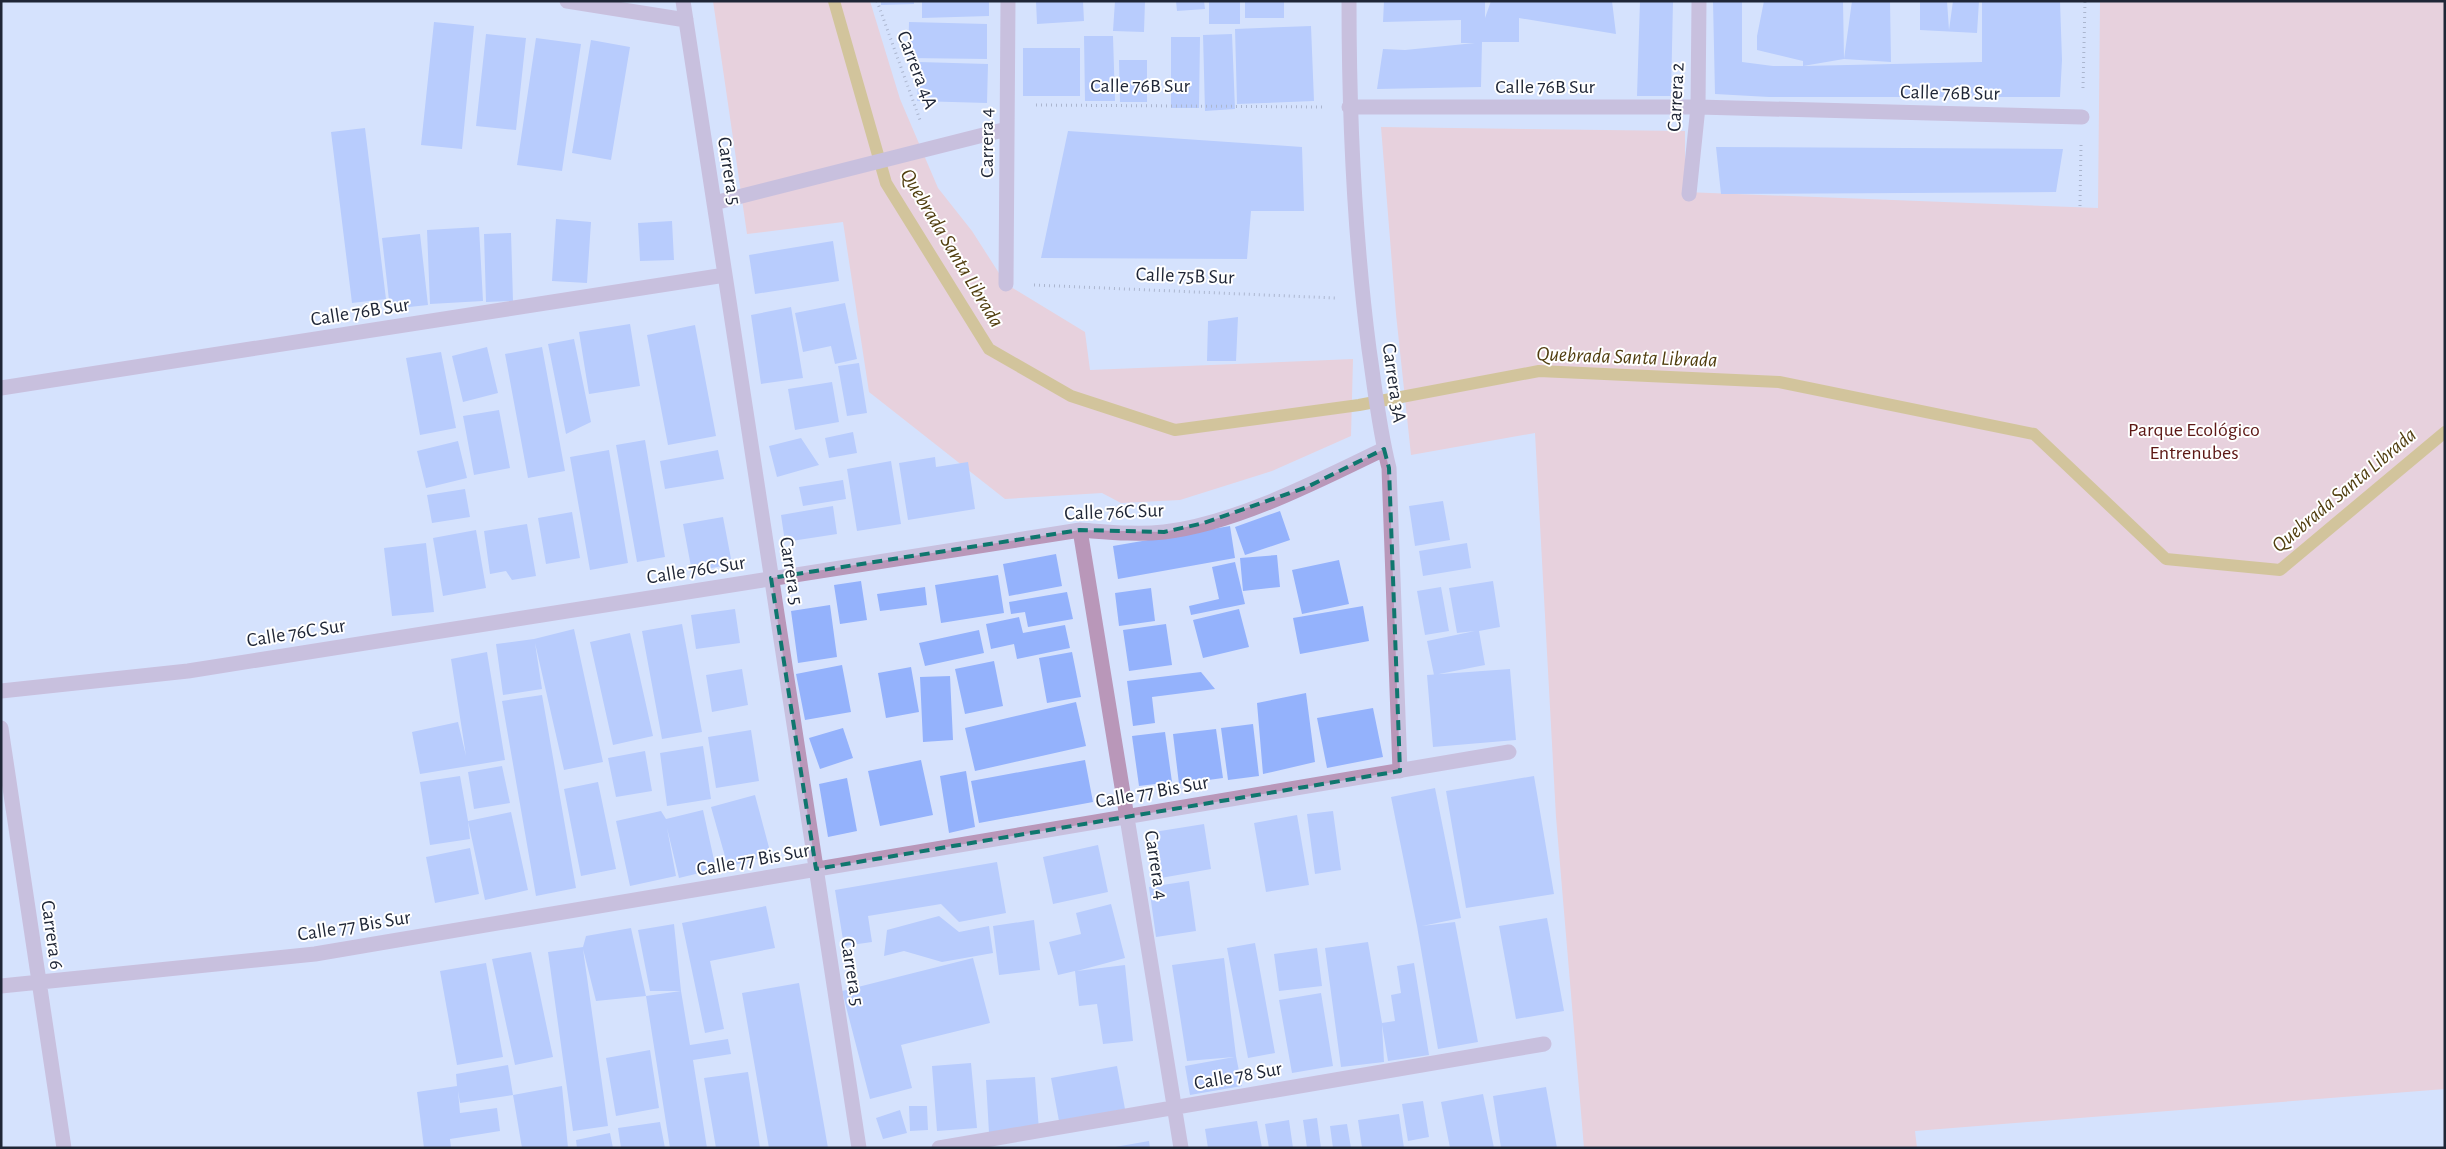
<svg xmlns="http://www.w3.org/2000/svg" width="2446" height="1149" viewBox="0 0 2446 1149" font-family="'Alegreya Sans',sans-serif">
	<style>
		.green { fill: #fcbdb5 }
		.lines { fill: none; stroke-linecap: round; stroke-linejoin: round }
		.stream { stroke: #cea127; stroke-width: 12 }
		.building { fill: #94b2fc }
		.path { stroke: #798298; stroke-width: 3; stroke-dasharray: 1 4; stroke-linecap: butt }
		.minor { stroke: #b997b9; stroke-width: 15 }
		.marked { fill: none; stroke: #0f766e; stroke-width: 4; stroke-dasharray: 10 6; stroke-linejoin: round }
		.labels { text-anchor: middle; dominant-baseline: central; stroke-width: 4; stroke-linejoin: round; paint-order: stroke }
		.street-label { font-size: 20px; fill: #1f2636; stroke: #fff }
		.park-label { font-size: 20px; fill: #5c1714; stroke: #fff }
		.water-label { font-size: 21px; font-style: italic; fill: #513e0f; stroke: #fff }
	</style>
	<rect width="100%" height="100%" fill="#d6e2fd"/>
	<path class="green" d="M 713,1 L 870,1 L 900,99 L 938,188 L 972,231 L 1006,284 L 1085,332 L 1090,370 L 1353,359 L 1351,436 L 1272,471 L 1180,500 L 1121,503 L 1102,493 L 1005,499 L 869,392 L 843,222 L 747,234 Z
		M 2100,1 L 2445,1 L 2445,1089 L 1915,1131 L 1917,1148 L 1584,1148 L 1556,817 L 1535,433 L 1411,455 L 1396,314 L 1381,127 L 1685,131 L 1685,192 L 2098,208 Z"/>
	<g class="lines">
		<path class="stream" d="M 834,1 L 886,183 L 989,349 L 1071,396 L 1175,430 L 1359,405 L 1539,371 L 1779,382 L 2034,434 L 2166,559 L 2280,570 L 2445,432"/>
	</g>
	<path class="building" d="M 881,1 L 914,1 L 914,4 L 881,5 Z
		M 922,1 L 989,1 L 989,16 L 922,18 Z
		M 1036,1 L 1083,1 L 1084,21 L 1037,24 Z
		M 1115,1 L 1145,1 L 1144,32 L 1113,31 Z
		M 1176,1 L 1204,1 L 1205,9 L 1177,11 Z
		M 1209,1 L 1240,1 L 1240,24 L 1209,24 Z
		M 1245,1 L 1284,1 L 1284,18 L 1245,18 Z
		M 1384,1 L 1485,1 L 1485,18 L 1491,1 L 1612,1 L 1616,34 L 1519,18 L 1519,42 L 1482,42 L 1481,87 L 1377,89 L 1383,49 L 1405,50 L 1475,43 L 1461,43 L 1461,20 L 1383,22 Z
		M 1640,1 L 1673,1 L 1671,96 L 1637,96 Z
		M 1713,1 L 1742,1 L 1742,62 L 1773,66 L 1803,66 L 1803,61 L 1757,50 L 1757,36 L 1764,1 L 1843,1 L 1844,59 L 1803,66 L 1982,62 L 1982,1 L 2060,1 L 2062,60 L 2060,97 L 1769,97 L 1715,94 Z
		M 1852,1 L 1890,1 L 1891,62 L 1844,59 Z
		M 1920,1 L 1947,1 L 1949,30 L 1953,1 L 1979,1 L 1977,33 L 1920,30 Z
		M 434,22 L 474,26 L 462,149 L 421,145 Z
		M 909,22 L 987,24 L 987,59 L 908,58 Z
		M 1311,26 L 1314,101 L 1237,104 L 1235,29 Z
		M 486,34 L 526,38 L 516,130 L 476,126 Z
		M 1232,34 L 1235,109 L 1205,111 L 1203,35 Z
		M 1084,36 L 1113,36 L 1115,101 L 1085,101 Z
		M 1171,37 L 1200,37 L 1199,108 L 1171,108 Z
		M 536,38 L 581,44 L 562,171 L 517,165 Z
		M 591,40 L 630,47 L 611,160 L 572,153 Z
		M 1023,48 L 1080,48 L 1080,96 L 1023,96 Z
		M 1119,60 L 1147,60 L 1147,102 L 1120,102 Z
		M 919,62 L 988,64 L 987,103 L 917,101 Z
		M 365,128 L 386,299 L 352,303 L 331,132 Z
		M 1068,131 L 1302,147 L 1304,211 L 1251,211 L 1247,259 L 1041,258 Z
		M 1716,147 L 2063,149 L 2056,192 L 1721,194 Z
		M 556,219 L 591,222 L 587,283 L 552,281 Z
		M 672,221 L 674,260 L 640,261 L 638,223 Z
		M 479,227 L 483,301 L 430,304 L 427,230 Z
		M 511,233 L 513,301 L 486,302 L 484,234 Z
		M 420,234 L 428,305 L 390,309 L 382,238 Z
		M 833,241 L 839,281 L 755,294 L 749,255 Z
		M 845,303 L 857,359 L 835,364 L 831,346 L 803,352 L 795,313 Z
		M 791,307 L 803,378 L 761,384 L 751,315 Z
		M 1238,317 L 1236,361 L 1207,361 L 1208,321 Z
		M 630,324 L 640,386 L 589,394 L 579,332 Z
		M 695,325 L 716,436 L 668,445 L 647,335 Z
		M 574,339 L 591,422 L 566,434 L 548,344 Z
		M 487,347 L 498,393 L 463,402 L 452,356 Z
		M 542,347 L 565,471 L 528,478 L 505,354 Z
		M 441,352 L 456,428 L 420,435 L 406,358 Z
		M 859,363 L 867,413 L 847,416 L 838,366 Z
		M 832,382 L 839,422 L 795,430 L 788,389 Z
		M 499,410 L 510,468 L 474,475 L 463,416 Z
		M 853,432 L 857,453 L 829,458 L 825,438 Z
		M 801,438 L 819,465 L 777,477 L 769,446 Z
		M 645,440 L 665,557 L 637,562 L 616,445 Z
		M 458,441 L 467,478 L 426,488 L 417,451 Z
		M 609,450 L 628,563 L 590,570 L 570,457 Z
		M 718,450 L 724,479 L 665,489 L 660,461 Z
		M 935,457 L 936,467 L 968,462 L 975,509 L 908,520 L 899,463 Z
		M 891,461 L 901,524 L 857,531 L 847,469 Z
		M 843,480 L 846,499 L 803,506 L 799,487 Z
		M 465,489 L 470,517 L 432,523 L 427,495 Z
		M 1443,501 L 1450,540 L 1415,546 L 1409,506 Z
		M 833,506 L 837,534 L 785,542 L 781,515 Z
		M 1280,511 L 1290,540 L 1245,555 L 1235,527 Z
		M 572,512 L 580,558 L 546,564 L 538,518 Z
		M 723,517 L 732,564 L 692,572 L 683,524 Z
		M 527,524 L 536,576 L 512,580 L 506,571 L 490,574 L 484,531 Z
		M 1230,526 L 1235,558 L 1118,579 L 1113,546 Z
		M 476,530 L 486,588 L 443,596 L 433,538 Z
		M 426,543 L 434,612 L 392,616 L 384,548 Z
		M 1467,543 L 1471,568 L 1423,576 L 1419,551 Z
		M 1056,554 L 1062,586 L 1009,596 L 1003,564 Z
		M 1277,555 L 1280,587 L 1243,591 L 1240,558 Z
		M 1339,560 L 1349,604 L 1302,614 L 1292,570 Z
		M 1235,562 L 1245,604 L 1191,615 L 1189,606 L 1219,599 L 1212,567 Z
		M 998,575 L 1004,613 L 941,623 L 935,585 Z
		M 861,581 L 867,620 L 840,624 L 834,585 Z
		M 1493,581 L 1500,627 L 1479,631 L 1485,665 L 1434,675 L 1427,641 L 1475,631 L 1457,633 L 1449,588 Z
		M 925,587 L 927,605 L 880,611 L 877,594 Z
		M 1441,587 L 1449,631 L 1425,635 L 1417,591 Z
		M 1151,588 L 1155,621 L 1119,626 L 1115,593 Z
		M 1067,592 L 1073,619 L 1028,627 L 1025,612 L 1011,614 L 1009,602 Z
		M 830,605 L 837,657 L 798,663 L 791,611 Z
		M 1363,606 L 1369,641 L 1300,654 L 1293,618 Z
		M 735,609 L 740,643 L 696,649 L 691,615 Z
		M 1239,609 L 1249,647 L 1203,658 L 1193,620 Z
		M 1019,617 L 1023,633 L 1065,625 L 1070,648 L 1017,659 L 1014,644 L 991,649 L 986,624 Z
		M 682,624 L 702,732 L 662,739 L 642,631 Z
		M 1166,624 L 1172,665 L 1129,671 L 1123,630 Z
		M 574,629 L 603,762 L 564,770 L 535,643 L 542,689 L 503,695 L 496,644 L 534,639 Z
		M 979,630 L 984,653 L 925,666 L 919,643 Z
		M 630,633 L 653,736 L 613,745 L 590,642 Z
		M 487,652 L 505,760 L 420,774 L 412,732 L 458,722 L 466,756 L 451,659 Z
		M 1072,652 L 1081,697 L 1047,703 L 1039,658 Z
		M 994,661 L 1003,706 L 965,714 L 955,669 Z
		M 842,665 L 851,712 L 805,720 L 796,674 Z
		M 911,667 L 919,712 L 886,718 L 878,673 Z
		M 742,669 L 748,705 L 712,712 L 706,675 Z
		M 1510,669 L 1516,740 L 1433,747 L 1427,675 Z
		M 1201,672 L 1215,689 L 1152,697 L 1155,723 L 1133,726 L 1127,681 Z
		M 950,676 L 953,740 L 923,742 L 920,677 Z
		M 1306,693 L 1315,762 L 1263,774 L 1257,703 Z
		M 542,695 L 576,888 L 536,896 L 502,701 Z
		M 1076,702 L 1086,746 L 975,771 L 965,728 Z
		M 1373,708 L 1383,757 L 1327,768 L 1317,718 Z
		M 1253,724 L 1259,776 L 1228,780 L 1221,728 Z
		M 843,728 L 853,758 L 820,769 L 809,738 Z
		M 1216,729 L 1223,778 L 1179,784 L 1173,734 Z
		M 751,730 L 759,781 L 716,788 L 708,737 Z
		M 1165,732 L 1172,782 L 1139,786 L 1132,736 Z
		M 703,746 L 711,799 L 667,806 L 660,753 Z
		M 645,751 L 652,791 L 616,797 L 608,758 Z
		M 921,760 L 933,815 L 880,826 L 868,771 Z
		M 1085,760 L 1093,802 L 979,823 L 971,781 Z
		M 502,766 L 510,803 L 474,809 L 468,772 Z
		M 966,771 L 975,827 L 949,833 L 940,776 Z
		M 460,776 L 468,821 L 511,812 L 528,890 L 485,900 L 468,821 L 470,839 L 430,845 L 420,782 Z
		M 1534,776 L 1554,894 L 1466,908 L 1446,791 Z
		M 847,778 L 857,831 L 828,837 L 819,784 Z
		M 598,782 L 616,869 L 581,876 L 564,789 Z
		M 1435,788 L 1461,918 L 1422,926 L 1455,922 L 1478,1042 L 1438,1049 L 1417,926 L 1391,797 Z
		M 755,795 L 771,855 L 728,867 L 711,807 Z
		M 703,810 L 716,869 L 679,878 L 667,828 L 676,876 L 630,886 L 616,821 L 661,811 L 666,819 Z
		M 1333,811 L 1341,870 L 1315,874 L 1307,814 Z
		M 1297,815 L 1309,885 L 1266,892 L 1254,823 Z
		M 1204,824 L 1211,869 L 1161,878 L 1154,832 Z
		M 1098,845 L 1108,892 L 1053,904 L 1043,857 Z
		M 470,848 L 479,894 L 435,903 L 426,857 Z
		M 997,862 L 1006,913 L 959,922 L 941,904 L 868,916 L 872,942 L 844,946 L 835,890 Z
		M 1189,881 L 1196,931 L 1156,937 L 1149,887 Z
		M 1111,904 L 1125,958 L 1077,971 L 1125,965 L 1133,1041 L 1103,1044 L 1097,1004 L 1079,1006 L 1075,971 L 1058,975 L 1049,942 L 1081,934 L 1076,913 Z
		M 766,906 L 775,948 L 710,961 L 724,1029 L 705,1033 L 682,923 Z
		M 939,916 L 959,932 L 989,926 L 993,953 L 942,962 L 904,951 L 884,956 L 887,930 Z
		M 1547,918 L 1564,1011 L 1516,1019 L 1499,926 Z
		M 1034,920 L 1040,970 L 999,975 L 993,926 Z
		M 674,924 L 681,991 L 690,1045 L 728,1039 L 731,1054 L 693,1060 L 707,1148 L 670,1148 L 646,996 L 681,991 L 650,991 L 638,930 Z
		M 631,928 L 646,996 L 596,1001 L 583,949 L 608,1126 L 573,1131 L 548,952 L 583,947 L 586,936 Z
		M 1368,942 L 1382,1023 L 1395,1021 L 1391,995 L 1401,993 L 1397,966 L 1414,963 L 1429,1055 L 1388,1061 L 1382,1025 L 1384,1062 L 1341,1067 L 1325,948 Z
		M 1255,943 L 1275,1053 L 1248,1058 L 1227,948 Z
		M 1317,948 L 1322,986 L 1279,991 L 1274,954 Z
		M 531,952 L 553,1057 L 515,1065 L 492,959 Z
		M 973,958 L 990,1023 L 901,1045 L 912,1088 L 870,1099 L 842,991 Z
		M 1224,958 L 1236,1056 L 1242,1086 L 1190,1095 L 1185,1066 L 1234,1057 L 1187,1061 L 1172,965 Z
		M 486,963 L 503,1057 L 457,1065 L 440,971 Z
		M 799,983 L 828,1148 L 769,1148 L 742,993 Z
		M 1321,993 L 1333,1066 L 1292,1073 L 1279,1000 Z
		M 650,1050 L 659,1108 L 616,1116 L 606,1058 Z
		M 971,1063 L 977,1128 L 937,1131 L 932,1066 Z
		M 508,1065 L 513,1095 L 460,1103 L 458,1091 L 460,1113 L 497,1108 L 500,1131 L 450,1139 L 451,1148 L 424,1148 L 417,1092 L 457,1086 L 456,1074 Z
		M 1117,1066 L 1125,1109 L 1059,1121 L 1051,1078 Z
		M 748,1072 L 760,1148 L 716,1148 L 704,1078 Z
		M 1035,1077 L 1039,1130 L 989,1133 L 986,1080 Z
		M 562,1086 L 568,1148 L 522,1148 L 513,1095 Z
		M 1546,1087 L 1557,1148 L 1501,1148 L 1493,1096 Z
		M 1483,1094 L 1494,1148 L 1450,1148 L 1441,1102 Z
		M 1423,1101 L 1429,1137 L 1408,1141 L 1402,1104 Z
		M 909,1106 L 927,1106 L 928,1130 L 910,1131 Z
		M 900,1110 L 907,1133 L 883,1139 L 876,1118 Z
		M 1399,1114 L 1404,1148 L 1362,1148 L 1358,1120 Z
		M 1317,1118 L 1321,1148 L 1307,1148 L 1303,1120 Z
		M 1289,1120 L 1293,1148 L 1269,1148 L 1265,1124 Z
		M 1257,1121 L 1262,1148 L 1208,1148 L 1205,1129 Z
		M 660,1122 L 665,1148 L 621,1148 L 618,1128 Z
		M 1347,1124 L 1351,1148 L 1333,1148 L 1330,1126 Z
		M 610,1133 L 613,1148 L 577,1148 L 576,1140 Z
		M 1149,1141 L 1150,1148 L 1115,1148 L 1115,1147 Z"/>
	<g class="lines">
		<path class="path" d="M 877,1 L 920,120
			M 2083,88 L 2085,1
			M 1036,105 L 1322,107
			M 2080,206 L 2081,144
			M 1034,285 L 1335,298"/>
		<path class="minor" d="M 567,1 L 686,20
			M 683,1 L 859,1148
			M 1349,1 C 1349,117 1354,233 1369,349 C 1375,389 1379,429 1389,468 L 1400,771
			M 1349,107 L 1698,107 L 2082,117
			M 1689,194 L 1698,107 L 1699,1
			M 714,203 L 1007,129
			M 1006,284 L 1008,1
			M 1,388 L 725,275
			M 1080,530 L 1181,1148
			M 1,691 L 188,671 L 1080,530 C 1108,532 1136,535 1164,532 C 1235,524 1320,480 1384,449
			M 1,728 L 64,1148
			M 1,986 L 315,954 L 1509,752
			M 939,1148 L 1544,1044"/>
	</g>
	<path d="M0 0H2446V1149H0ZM 1384,449 L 1389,468 L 1400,771 L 816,869 L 771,578 L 1080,530 L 1164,532 L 1204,523 L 1307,487 Z" fill="#d6e2fd" fill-opacity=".55" fill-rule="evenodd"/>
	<path class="marked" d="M 1384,449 L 1389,468 L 1400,771 L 816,869 L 771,578 L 1080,530 L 1164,532 L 1204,523 L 1307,487 Z"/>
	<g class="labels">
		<g class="street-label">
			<text transform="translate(917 70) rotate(69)">Carrera 4A</text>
			<text x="1140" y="86">Calle 76B Sur</text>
			<text x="1545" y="87">Calle 76B Sur</text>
			<text transform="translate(1950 93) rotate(1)">Calle 76B Sur</text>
			<text transform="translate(1676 97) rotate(-87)">Carrera 2</text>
			<text transform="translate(987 143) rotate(-90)">Carrera 4</text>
			<text transform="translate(729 171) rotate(81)">Carrera 5</text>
			<text transform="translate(1185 276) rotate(2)">Calle 75B Sur</text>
			<text transform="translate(360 312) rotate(-9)">Calle 76B Sur</text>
			<text transform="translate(1394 383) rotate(82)">Carrera 3A</text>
			<text transform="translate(1114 512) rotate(-2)">Calle 76C Sur</text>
			<text transform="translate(696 570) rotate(-9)">Calle 76C Sur</text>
			<text transform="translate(791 571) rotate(81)">Carrera 5</text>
			<text transform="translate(296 633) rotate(-9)">Calle 76C Sur</text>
			<text transform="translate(1152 792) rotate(-10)">Calle 77 Bis Sur</text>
			<text transform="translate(753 860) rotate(-10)">Calle 77 Bis Sur</text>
			<text transform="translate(1156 865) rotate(81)">Carrera 4</text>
			<text transform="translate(354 926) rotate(-9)">Calle 77 Bis Sur</text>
			<text transform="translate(52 935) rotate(82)">Carrera 6</text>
			<text transform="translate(852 972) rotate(81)">Carrera 5</text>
			<text transform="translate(1238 1076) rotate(-10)">Calle 78 Sur</text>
		</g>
		<g class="park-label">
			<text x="2194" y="430">Parque Ecológico<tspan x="2194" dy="23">Entrenubes</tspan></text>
		</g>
		<g class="water-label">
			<text transform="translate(952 248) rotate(59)">Quebrada Santa Librada</text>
			<text transform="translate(1627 357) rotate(2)">Quebrada Santa Librada</text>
			<text transform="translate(2344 490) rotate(-40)">Quebrada Santa Librada</text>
		</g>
	</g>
	<rect width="2446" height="1149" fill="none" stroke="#1f2636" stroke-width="5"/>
</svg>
